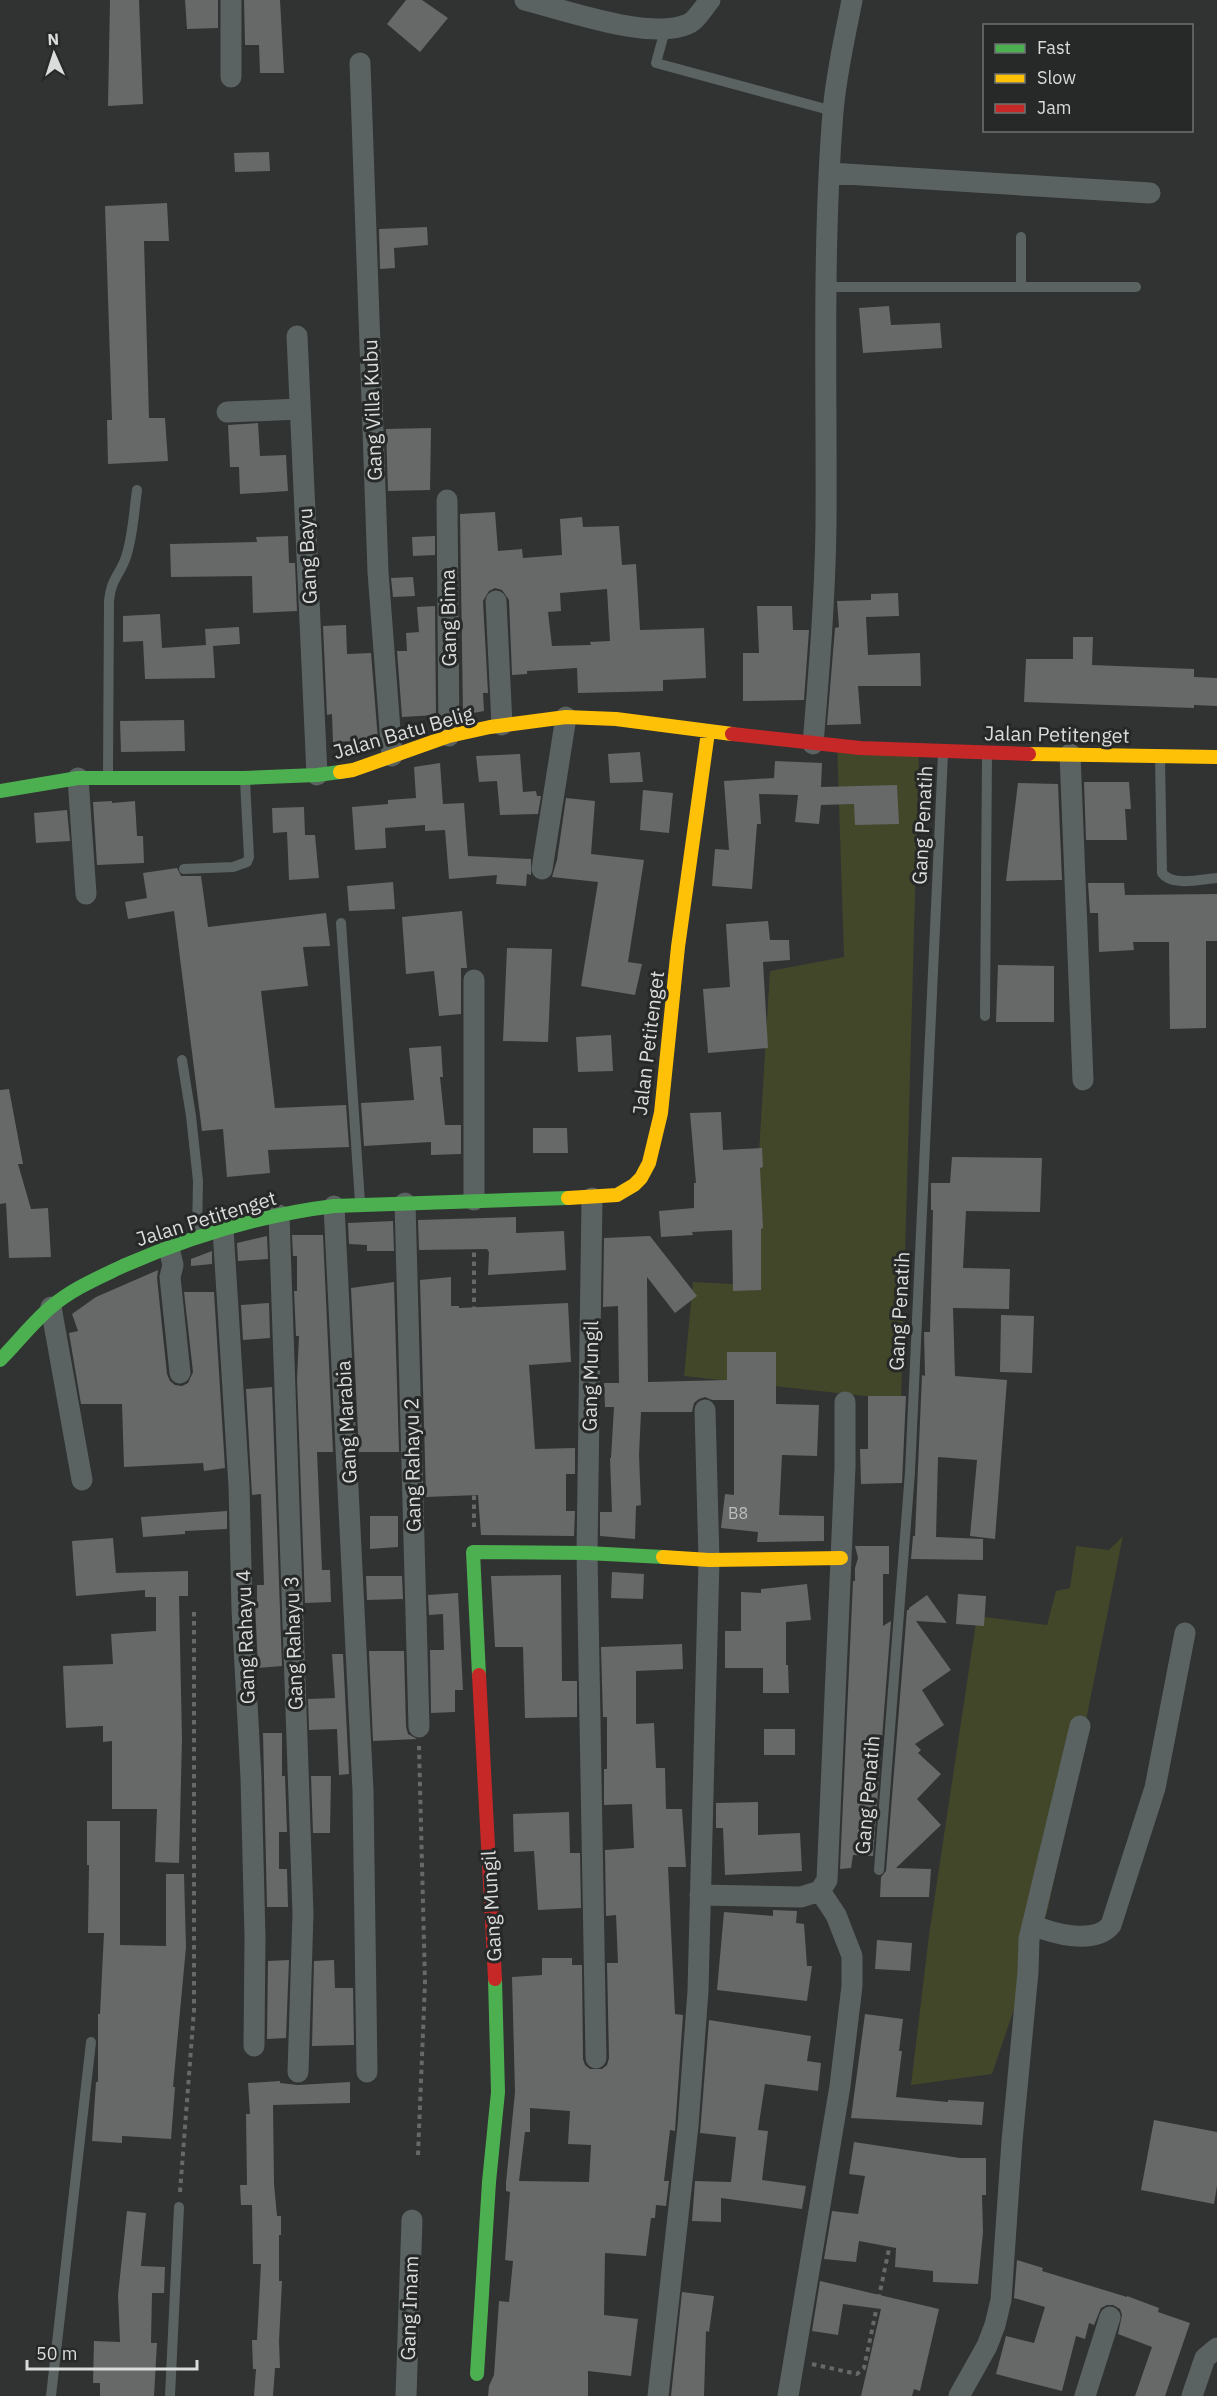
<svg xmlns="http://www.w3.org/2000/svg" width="1217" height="2396" viewBox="0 0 1217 2396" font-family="'IBM Plex Sans',sans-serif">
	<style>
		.green { fill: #42472a }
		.building { fill: #676868; fill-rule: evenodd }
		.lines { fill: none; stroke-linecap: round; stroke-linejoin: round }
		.path { stroke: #656969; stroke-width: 4; stroke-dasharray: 4.5 4.5; stroke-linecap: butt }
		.lane { stroke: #5a6262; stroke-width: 10 }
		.street { stroke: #5a6262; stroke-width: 21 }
		.fast { stroke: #4caf50; stroke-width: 14 }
		.slow { stroke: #ffc107; stroke-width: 14 }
		.jam { stroke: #c62828; stroke-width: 14 }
		.labels { text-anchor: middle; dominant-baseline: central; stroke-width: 6; stroke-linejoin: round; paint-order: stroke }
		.number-label { font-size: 16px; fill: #bdbfbe }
		.street-label { font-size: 20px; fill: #dadcdb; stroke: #262928 }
	</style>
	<rect width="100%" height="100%" fill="#313232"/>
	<path class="green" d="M 837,742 L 919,751 L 901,1400 L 684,1376 L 693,1282 L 751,1285 L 770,971 L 844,957 Z
		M 1123,1536 L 1048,1909 L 992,2074 L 911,2085 L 929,1935 L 977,1616 L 1047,1625 L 1056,1591 L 1070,1588 L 1076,1546 L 1109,1550 Z"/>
	<path class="building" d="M 110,0 L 139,0 L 143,104 L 108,106 Z
		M 185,0 L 218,0 L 218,28 L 187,29 Z
		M 244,0 L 280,0 L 284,73 L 260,73 L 259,45 L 245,45 Z
		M 406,0 L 422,0 L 448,18 L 420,52 L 387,24 Z
		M 269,152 L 270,171 L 235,172 L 234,153 Z
		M 167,203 L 169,241 L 144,241 L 149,418 L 165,418 L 168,461 L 108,464 L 107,420 L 112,420 L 105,206 Z
		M 427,227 L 428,245 L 394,248 L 395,268 L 380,269 L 379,229 Z
		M 889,306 L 891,325 L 940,323 L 942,348 L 863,353 L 859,308 Z
		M 258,423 L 260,456 L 286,455 L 288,491 L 240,494 L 239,467 L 230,467 L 228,425 Z
		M 431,428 L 430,490 L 388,491 L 386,429 Z
		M 495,512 L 498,551 L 522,549 L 523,558 L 562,555 L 560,519 L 582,517 L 583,527 L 619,526 L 622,565 L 636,564 L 640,630 L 704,628 L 706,678 L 663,680 L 663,691 L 578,693 L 577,668 L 527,671 L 527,674 L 512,675 L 509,600 L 502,590 L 495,588 L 489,591 L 483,601 L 488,693 L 483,693 L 484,711 L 463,715 L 460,514 ZM 607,589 L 610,641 L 590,642 L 591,645 L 552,646 L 548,612 L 561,611 L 560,593 Z
		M 288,536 L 289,563 L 295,563 L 297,611 L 253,613 L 252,576 L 171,577 L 170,544 L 257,542 L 256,537 Z
		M 435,536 L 435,555 L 413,556 L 412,537 Z
		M 413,577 L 415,596 L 393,597 L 391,578 Z
		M 898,593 L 899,616 L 866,617 L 868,655 L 920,653 L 921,686 L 858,686 L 861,724 L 827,725 L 835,628 L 839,627 L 837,601 L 871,600 L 871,594 Z
		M 435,606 L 436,715 L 402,717 L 397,651 L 407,651 L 406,633 L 419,632 L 417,607 Z
		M 757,606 L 792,606 L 793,630 L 809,630 L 804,700 L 743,701 L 743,653 L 759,653 Z
		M 160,614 L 162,648 L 206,645 L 205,629 L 239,627 L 240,644 L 213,646 L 215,678 L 145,679 L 143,641 L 123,642 L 123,616 Z
		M 346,625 L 347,654 L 371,653 L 378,740 L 333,742 L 332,714 L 327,715 L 323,626 Z
		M 1073,637 L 1093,637 L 1092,665 L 1194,669 L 1194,677 L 1217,678 L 1217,706 L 1194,705 L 1194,708 L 1024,702 L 1026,659 L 1073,659 Z
		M 184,720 L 185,751 L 121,752 L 120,721 Z
		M 640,752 L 643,782 L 610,783 L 608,754 Z
		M 520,754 L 523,792 L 536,791 L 537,796 L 541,796 L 538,814 L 500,815 L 497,781 L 479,782 L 476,756 Z
		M 775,761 L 822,763 L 821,787 L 897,785 L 899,824 L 855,825 L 854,804 L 821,805 L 819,824 L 795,822 L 798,795 L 759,794 L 761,824 L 757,824 L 752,889 L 712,886 L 715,849 L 729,850 L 724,781 L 774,778 Z
		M 440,763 L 443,804 L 464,803 L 468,856 L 531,859 L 531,875 L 527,874 L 526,886 L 496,884 L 497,875 L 449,879 L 445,830 L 425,831 L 425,825 L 385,828 L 386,848 L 355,850 L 352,807 L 388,804 L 388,800 L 416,798 L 414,767 Z
		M 1084,782 L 1129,782 L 1131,809 L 1125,809 L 1127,840 L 1086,840 Z
		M 1018,783 L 1058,784 L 1062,880 L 1006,881 Z
		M 643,790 L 673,793 L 669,833 L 640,830 Z
		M 566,798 L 595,801 L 591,854 L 644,860 L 628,962 L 642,964 L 635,995 L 581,986 L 598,882 L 552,877 L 557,860 Z
		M 112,801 L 112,803 L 135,801 L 137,836 L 143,836 L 144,863 L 97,865 L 93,802 Z
		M 304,807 L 305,835 L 315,835 L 319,878 L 289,880 L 287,832 L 273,833 L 272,808 Z
		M 67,810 L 70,841 L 36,843 L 34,813 Z
		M 177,868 L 181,876 L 201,876 L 208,927 L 326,913 L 330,946 L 303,947 L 308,986 L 261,991 L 275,1108 L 346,1105 L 349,1147 L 268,1150 L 270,1173 L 227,1177 L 223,1129 L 202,1131 L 174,911 L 128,919 L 125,902 L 147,898 L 143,873 Z
		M 393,882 L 395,909 L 349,911 L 347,886 Z
		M 1088,883 L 1124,883 L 1125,895 L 1217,894 L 1217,941 L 1206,941 L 1206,1028 L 1170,1029 L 1169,942 L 1133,942 L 1134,950 L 1099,952 L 1098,913 L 1090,913 Z
		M 462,911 L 467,968 L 461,968 L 461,1014 L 439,1016 L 434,971 L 406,974 L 402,917 Z
		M 768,921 L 770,940 L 789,940 L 790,960 L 763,962 L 768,1048 L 708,1053 L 703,989 L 730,987 L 726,924 Z
		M 507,948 L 552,949 L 548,1042 L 503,1041 Z
		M 998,965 L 1054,966 L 1054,1022 L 996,1022 Z
		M 611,1035 L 613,1071 L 578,1072 L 576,1037 Z
		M 441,1046 L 443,1077 L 440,1077 L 445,1125 L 461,1125 L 461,1154 L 431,1155 L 431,1142 L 364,1146 L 361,1103 L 414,1100 L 409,1048 Z
		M 9,1089 L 23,1164 L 18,1164 L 31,1209 L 48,1208 L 51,1257 L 9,1258 L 6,1203 L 0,1204 L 0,1090 Z
		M 721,1112 L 723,1150 L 762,1148 L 763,1167 L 760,1168 L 763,1228 L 761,1229 L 761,1290 L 733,1291 L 732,1230 L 692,1232 L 693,1235 L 661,1237 L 659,1211 L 694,1208 L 694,1183 L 696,1183 L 690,1113 Z
		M 533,1128 L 567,1128 L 568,1153 L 533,1153 Z
		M 952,1157 L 1042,1158 L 1040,1212 L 966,1211 L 963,1268 L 1010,1269 L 1009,1309 L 953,1308 L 955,1376 L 1007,1380 L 995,1539 L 970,1536 L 977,1460 L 938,1457 L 936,1537 L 983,1539 L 983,1560 L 911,1559 L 913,1536 L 915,1536 L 922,1375 L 925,1376 L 924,1332 L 930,1332 L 933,1210 L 931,1210 L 931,1183 L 950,1183 Z
		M 516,1217 L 516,1233 L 564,1231 L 566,1270 L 488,1275 L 489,1252 L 487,1249 L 419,1250 L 418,1220 Z
		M 393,1221 L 394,1251 L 367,1251 L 367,1245 L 349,1244 L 348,1223 Z
		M 292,1235 L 323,1235 L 333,1452 L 317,1452 L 322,1570 L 330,1570 L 331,1602 L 305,1603 L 297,1379 L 299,1336 L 296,1336 L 294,1291 L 297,1291 L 297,1256 L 293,1256 Z
		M 267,1236 L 268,1259 L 238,1261 L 237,1243 Z
		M 650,1236 L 697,1296 L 675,1313 L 647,1277 L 648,1382 L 727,1380 L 727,1352 L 776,1352 L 776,1404 L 819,1405 L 817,1456 L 782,1455 L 779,1515 L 824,1516 L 824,1541 L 757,1542 L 758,1532 L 721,1528 L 725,1494 L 734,1495 L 734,1400 L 712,1400 L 705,1397 L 699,1399 L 694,1403 L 692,1412 L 641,1412 L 639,1455 L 641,1505 L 636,1506 L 635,1539 L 600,1536 L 600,1512 L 612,1512 L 610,1458 L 611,1458 L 614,1407 L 605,1407 L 604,1383 L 619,1383 L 618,1306 L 603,1307 L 604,1238 Z
		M 212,1251 L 212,1264 L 191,1266 L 191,1259 Z
		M 158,1270 L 157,1278 L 167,1374 L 170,1381 L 175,1385 L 182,1386 L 188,1383 L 193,1372 L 184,1292 L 214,1292 L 225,1468 L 204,1471 L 203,1463 L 124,1467 L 122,1404 L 81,1404 L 69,1333 L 78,1331 L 72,1314 L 96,1297 Z
		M 451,1277 L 451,1306 L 459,1306 L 459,1308 L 568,1303 L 571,1362 L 529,1365 L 535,1449 L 575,1448 L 575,1474 L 566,1474 L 566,1511 L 575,1511 L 574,1536 L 481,1535 L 478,1495 L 426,1497 L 420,1280 Z
		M 394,1282 L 399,1452 L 359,1452 L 351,1288 Z
		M 269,1303 L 270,1338 L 243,1340 L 241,1305 Z
		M 1001,1315 L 1034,1316 L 1032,1373 L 1000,1372 Z
		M 272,1387 L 282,1666 L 258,1668 L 255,1602 L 257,1602 L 257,1585 L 264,1585 L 261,1494 L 252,1495 L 246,1389 Z
		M 868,1396 L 906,1396 L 902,1483 L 861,1484 L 860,1449 L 868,1449 Z
		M 227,1511 L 227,1529 L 185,1531 L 185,1534 L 143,1537 L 141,1517 Z
		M 370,1516 L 398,1516 L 398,1547 L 370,1549 Z
		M 113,1538 L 116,1573 L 188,1571 L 188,1596 L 179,1596 L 182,1739 L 179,1863 L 155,1862 L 157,1809 L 112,1809 L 112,1741 L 103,1742 L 103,1726 L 66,1728 L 63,1666 L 113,1664 L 111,1634 L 156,1631 L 156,1597 L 145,1597 L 145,1590 L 76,1596 L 72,1541 Z
		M 855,1546 L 889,1546 L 889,1574 L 883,1574 L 883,1626 L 891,1621 L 873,1856 L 853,1855 L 851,1868 L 840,1869 L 853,1581 L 855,1581 L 855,1568 L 858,1558 Z
		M 612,1572 L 644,1574 L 643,1599 L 611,1598 Z
		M 561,1575 L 562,1681 L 577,1681 L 577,1717 L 525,1718 L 523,1647 L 495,1647 L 491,1576 Z
		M 366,1576 L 402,1576 L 403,1599 L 367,1600 Z
		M 807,1584 L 811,1620 L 786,1622 L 786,1665 L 788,1665 L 789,1693 L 763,1693 L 763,1668 L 725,1668 L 725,1631 L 741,1631 L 741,1592 L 761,1593 L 761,1589 Z
		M 458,1593 L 463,1690 L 455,1690 L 455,1712 L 431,1713 L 430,1650 L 444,1650 L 443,1614 L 429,1615 L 428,1595 Z
		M 958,1594 L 986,1596 L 984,1626 L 956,1624 Z
		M 927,1595 L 947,1623 L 916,1621 L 951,1670 L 922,1690 L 944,1725 L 915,1744 L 921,1750 L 918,1753 L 941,1774 L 917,1799 L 941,1825 L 896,1868 L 931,1869 L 929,1897 L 880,1897 L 881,1877 L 886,1871 L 907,1610 L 909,1610 L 909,1608 Z
		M 682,1644 L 683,1669 L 636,1671 L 636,1724 L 654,1723 L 656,1768 L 665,1768 L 666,1809 L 682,1809 L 686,1867 L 668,1867 L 675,2014 L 683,2015 L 675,2131 L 670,2130 L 664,2181 L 669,2181 L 666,2206 L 656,2205 L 655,2218 L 651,2218 L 646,2256 L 605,2253 L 604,2315 L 638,2319 L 631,2376 L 588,2371 L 588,2396 L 488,2396 L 489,2386 L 494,2375 L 499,2301 L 509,2302 L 513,2261 L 505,2260 L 510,2192 L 506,2191 L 506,2183 L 515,2092 L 512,1977 L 542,1975 L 542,1958 L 572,1958 L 572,1965 L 582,1965 L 583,2059 L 585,2065 L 590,2069 L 602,2069 L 607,2065 L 609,2058 L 607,1963 L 618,1963 L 616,1915 L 606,1916 L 605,1850 L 634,1848 L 632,1804 L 604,1805 L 604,1769 L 607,1769 L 607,1717 L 603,1717 L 601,1647 ZM 530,2108 L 570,2111 L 568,2144 L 591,2145 L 589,2182 L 519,2181 L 525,2132 L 530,2132 Z
		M 369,1651 L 404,1651 L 406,1727 L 408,1734 L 417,1739 L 373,1741 Z
		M 332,1654 L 343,1654 L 349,1774 L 339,1775 L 337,1729 L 309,1730 L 308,1699 L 335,1698 Z
		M 764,1729 L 795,1729 L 795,1755 L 764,1755 Z
		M 263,1733 L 282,1733 L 282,1776 L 285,1776 L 287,1832 L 279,1832 L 279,1869 L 287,1869 L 288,1907 L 267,1907 Z
		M 311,1776 L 331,1776 L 330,1833 L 313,1833 Z
		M 758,1802 L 758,1835 L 800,1833 L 802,1871 L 725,1875 L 723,1828 L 716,1828 L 716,1803 Z
		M 569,1812 L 570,1853 L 580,1853 L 581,1908 L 538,1910 L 534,1851 L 514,1852 L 513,1814 Z
		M 87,1821 L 120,1821 L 120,1945 L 166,1946 L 166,1874 L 184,1874 L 186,1947 L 173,2087 L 175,2087 L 171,2139 L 122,2136 L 122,2143 L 92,2141 L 96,2082 L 98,2082 L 98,2014 L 100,2014 L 104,1933 L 88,1933 L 89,1865 L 87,1865 Z
		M 773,1910 L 797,1911 L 796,1923 L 804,1924 L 807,1966 L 812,1966 L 807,2001 L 717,1990 L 724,1912 L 773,1916 Z
		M 877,1940 L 912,1943 L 910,1971 L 875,1969 Z
		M 289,1960 L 286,2038 L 267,2039 L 268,1961 Z
		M 334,1960 L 335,1988 L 353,1988 L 354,2045 L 312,2046 L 314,1961 Z
		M 865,2014 L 903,2019 L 899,2051 L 902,2051 L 896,2097 L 948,2102 L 948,2100 L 984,2102 L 982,2125 L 851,2118 Z
		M 709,2020 L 811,2036 L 807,2061 L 821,2063 L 818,2091 L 765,2084 L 758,2130 L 768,2131 L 762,2180 L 806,2186 L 802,2209 L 721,2198 L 721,2222 L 692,2221 L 695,2181 L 731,2182 L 736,2137 L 700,2133 Z
		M 280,2081 L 280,2083 L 298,2085 L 350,2082 L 350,2103 L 273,2105 L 274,2184 L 277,2216 L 281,2216 L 281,2235 L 279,2235 L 279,2281 L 282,2281 L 279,2341 L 280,2368 L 275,2368 L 273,2396 L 254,2396 L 256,2369 L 253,2369 L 252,2340 L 257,2340 L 261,2264 L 253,2264 L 252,2205 L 241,2205 L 240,2185 L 247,2185 L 246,2114 L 250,2114 L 248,2083 Z
		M 1154,2120 L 1217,2132 L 1217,2186 L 1214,2204 L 1141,2190 Z
		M 854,2142 L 960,2158 L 986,2158 L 986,2195 L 982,2195 L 983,2232 L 978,2284 L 933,2282 L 933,2271 L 895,2267 L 896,2248 L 859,2241 L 856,2262 L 824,2259 L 832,2211 L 858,2214 L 865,2176 L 849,2174 Z
		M 127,2211 L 146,2213 L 141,2266 L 165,2267 L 164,2293 L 152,2293 L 151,2343 L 157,2343 L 154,2396 L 100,2396 L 100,2383 L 93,2383 L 94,2341 L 120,2342 L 118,2295 Z
		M 1017,2260 L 1043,2268 L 1042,2271 L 1127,2297 L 1127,2296 L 1159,2308 L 1158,2312 L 1190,2323 L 1165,2396 L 1135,2396 L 1152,2347 L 1118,2334 L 1122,2315 L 1120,2309 L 1113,2305 L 1107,2305 L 1101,2308 L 1094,2325 L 1089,2323 L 1085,2339 L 1076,2336 L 1062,2391 L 996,2374 L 1006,2336 L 1034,2343 L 1045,2307 L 1014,2298 Z
		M 820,2281 L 939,2309 L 920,2391 L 914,2389 L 912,2396 L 861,2396 L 881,2309 L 843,2304 L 838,2335 L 812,2331 Z
		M 682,2292 L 714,2296 L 709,2332 L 706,2331 L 704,2396 L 671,2396 Z"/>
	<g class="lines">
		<path class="path" d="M 474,1527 L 474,1225
			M 418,2155 L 425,1983 L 419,1746
			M 180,2192 L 194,2010 L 194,1608
			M 812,2364 L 857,2374 L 864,2368 L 901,2192"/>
		<path class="lane" d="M 665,30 L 656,63 L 833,111
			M 827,287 L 1136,287
			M 1021,287 L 1021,237
			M 1160,758 L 1162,873 C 1172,887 1202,879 1217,878
			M 108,776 L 109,601 C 111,578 120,575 126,557 C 133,536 134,511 137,490
			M 184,869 L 233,867 L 247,862 L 249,857 L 245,781
			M 341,923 L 360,1202
			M 985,1016 L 987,756
			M 182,1060 L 191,1116 L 198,1181 L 197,1234
			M 879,1870 L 910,1472 L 943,754
			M 51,2396 L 91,2042
			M 170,2396 L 179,2207"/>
		<path class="street" d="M 525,0 C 565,10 651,41 688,24 C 696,21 704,7 710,0
			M 360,63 L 378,572 L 392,756
			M 231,77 L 231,0
			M 830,173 L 1150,193
			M 297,336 L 317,775
			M 227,412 L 300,409
			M 447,500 L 449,736
			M 496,601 L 502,725
			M 813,744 C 819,672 825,599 826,526 C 827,388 822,250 833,112 C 836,74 845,37 852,0
			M 1070,754 L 1083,1080
			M 78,778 L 86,894
			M 542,869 L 566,717
			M 592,1198 L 587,1553 L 596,2058
			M 474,1200 L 474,980
			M 405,1203 L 419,1727
			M 334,1206 L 363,1791 L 367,2072
			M 279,1215 L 303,1914 L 298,2072
			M 223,1229 L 239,1486 L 242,1609 L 251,1778 L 255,1937 L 254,2046
			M 169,1248 L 173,1265 L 170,1277 L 180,1373
			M 51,1307 L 82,1480
			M 700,1895 L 801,1897 L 820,1891 L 827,1880 L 845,1467 L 845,1402
			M 1033,1925 C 1053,1934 1095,1945 1111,1925 L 1155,1788 L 1185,1633
			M 406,2396 L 412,2220
			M 658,2396 L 688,2126 L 698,1991 L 709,1560 L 705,1410
			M 788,2396 L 840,2086 L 852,1986 L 852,1956 L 836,1915 L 820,1891
			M 959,2396 L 987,2346 L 995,2325 L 1001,2300 L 1012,2141 L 1028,1972 L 1029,1939 L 1080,1726
			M 1085,2396 L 1110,2317
			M 1192,2396 L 1205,2358 L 1217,2348"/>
		<path class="fast" d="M 0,791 L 78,778 L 244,778 L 317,775 L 340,772
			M 0,1360 C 17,1343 33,1322 51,1307 C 72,1289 98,1278 123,1266 C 189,1237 261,1215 334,1206 L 568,1198
			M 479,1675 L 473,1552 L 587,1553 L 663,1557
			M 477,2374 L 489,2182 L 498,2092 L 495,1979"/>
		<path class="slow" d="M 1029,754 L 1217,757
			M 340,772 L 353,770 L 449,736 L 490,727 L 566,717 L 616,719 L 732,734
			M 568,1198 L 617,1195 L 634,1185 L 641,1178 L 649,1163 L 661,1113 L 678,947 L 708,732
			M 663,1557 L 709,1560 L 841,1558"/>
		<path class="jam" d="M 732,734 L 860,748 L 1029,754
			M 479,1675 L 495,1979"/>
	</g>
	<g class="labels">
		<g class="number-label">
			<text x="738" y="1513">B8</text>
		</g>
		<g class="street-label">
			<text transform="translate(372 410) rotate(-92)">Gang Villa Kubu</text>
			<text transform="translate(307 556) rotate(-93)">Gang Bayu</text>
			<text transform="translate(448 618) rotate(-91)">Gang Bima</text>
			<text transform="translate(403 732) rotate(-16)">Jalan Batu Belig</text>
			<text transform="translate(1057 734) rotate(1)">Jalan Petitenget</text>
			<text transform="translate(922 825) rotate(-87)">Gang Penatih</text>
			<text transform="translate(648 1043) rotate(-83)">Jalan Petitenget</text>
			<text transform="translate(206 1218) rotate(-17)">Jalan Petitenget</text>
			<text transform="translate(899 1311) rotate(-87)">Gang Penatih</text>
			<text transform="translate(590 1376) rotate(-89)">Gang Mungil</text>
			<text transform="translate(346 1422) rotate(-93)">Gang Marabia</text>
			<text transform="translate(412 1465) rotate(-91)">Gang Rahayu 2</text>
			<text transform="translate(245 1637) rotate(-92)">Gang Rahayu 4</text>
			<text transform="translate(293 1643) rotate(-92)">Gang Rahayu 3</text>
			<text transform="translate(867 1795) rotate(-85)">Gang Penatih</text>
			<text transform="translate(491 1906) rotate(-93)">Gang Mungil</text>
			<text transform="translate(409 2308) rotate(-88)">Gang Imam</text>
		</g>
	</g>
	<rect x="983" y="24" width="210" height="108" fill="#262928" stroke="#6e7170" stroke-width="1.5"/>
	<rect x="995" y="44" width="30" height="9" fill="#4caf50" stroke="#6e7170" stroke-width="1.5"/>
	<text x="1037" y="54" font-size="18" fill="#dadcdb">Fast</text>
	<rect x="995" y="74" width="30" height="9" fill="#ffc107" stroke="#6e7170" stroke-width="1.5"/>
	<text x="1037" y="84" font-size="18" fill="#dadcdb">Slow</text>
	<rect x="995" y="104" width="30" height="9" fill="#c62828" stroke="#6e7170" stroke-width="1.5"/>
	<text x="1037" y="114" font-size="18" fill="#dadcdb">Jam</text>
	<g transform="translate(54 54) rotate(357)" stroke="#262928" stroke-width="4.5" paint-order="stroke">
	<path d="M0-4.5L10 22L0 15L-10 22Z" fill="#dadcdb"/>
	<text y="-9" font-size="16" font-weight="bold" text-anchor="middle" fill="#dadcdb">N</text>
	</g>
	<path d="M27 2360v9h170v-9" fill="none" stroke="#dadcdb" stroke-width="3"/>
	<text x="36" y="2360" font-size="18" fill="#dadcdb" stroke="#262928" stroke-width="4.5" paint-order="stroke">50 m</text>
</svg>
